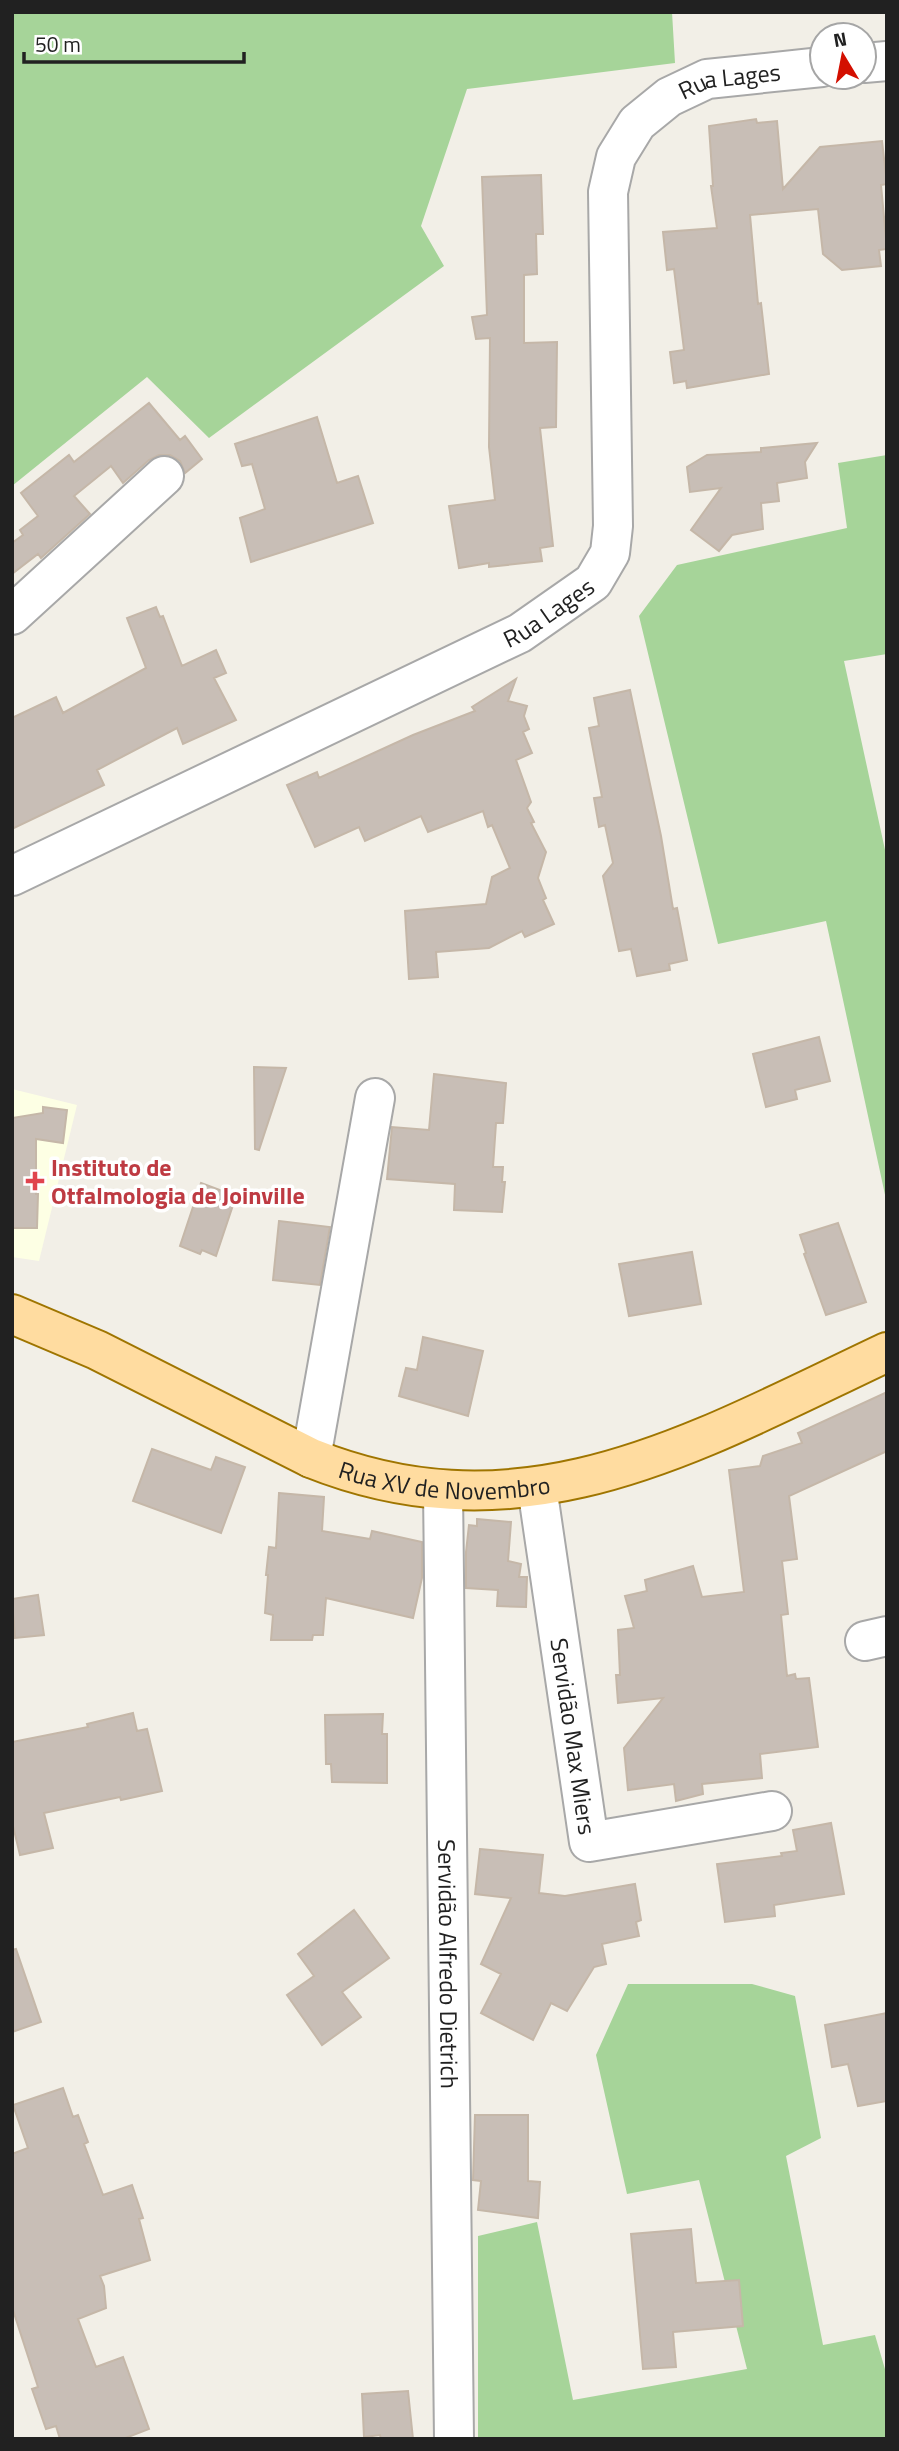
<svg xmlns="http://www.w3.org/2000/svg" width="899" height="2451" viewBox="0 0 899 2451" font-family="'Titillium Web',sans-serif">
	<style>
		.education { fill: #fdffe4 }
		.forest { fill: #a6d499 }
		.building { fill: #c8beb6; stroke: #c5b7a8; stroke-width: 2 }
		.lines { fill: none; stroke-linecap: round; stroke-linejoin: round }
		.minor-casing { stroke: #a8a8a8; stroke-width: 42 }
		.major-casing { stroke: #9f7500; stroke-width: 42 }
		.minor { stroke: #fff; stroke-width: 38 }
		.major { stroke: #ffdca0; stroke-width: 38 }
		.health-dot { fill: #e0444e; stroke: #fff; stroke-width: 2.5 }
		.labels { text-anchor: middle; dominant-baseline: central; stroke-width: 7; stroke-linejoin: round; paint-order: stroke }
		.street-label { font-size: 24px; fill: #212121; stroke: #fff }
		.health-label { font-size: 24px; font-weight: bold; fill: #be3a42; stroke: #fff; text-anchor: start }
	</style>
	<rect width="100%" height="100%" fill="#f2efe7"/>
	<path class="education" d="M 12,1089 L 77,1105 L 39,1261 L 12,1257 Z"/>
	<path class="forest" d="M 12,12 L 672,12 L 675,63 L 467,89 L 421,226 L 444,266 L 209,438 L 147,377 L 12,486 Z
		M 887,455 L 887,654 L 844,661 L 887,859 L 887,1204 L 826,921 L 718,944 L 639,616 L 677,565 L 847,528 L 838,463 Z
		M 628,1984 L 752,1984 L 795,1996 L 821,2138 L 786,2156 L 823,2345 L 875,2335 L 887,2376 L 887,2439 L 478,2439 L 478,2236 L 537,2222 L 573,2400 L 747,2369 L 699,2180 L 627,2194 L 596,2055 Z"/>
	<path class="building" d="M 756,119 L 757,123 L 777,121 L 783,189 L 820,147 L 882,141 L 887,184 L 881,185 L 887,249 L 879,250 L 881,266 L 842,270 L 823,254 L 818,209 L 750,215 L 758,304 L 761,303 L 769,374 L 687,388 L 686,381 L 674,383 L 670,352 L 684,350 L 674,269 L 667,270 L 663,232 L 717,228 L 711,186 L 713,186 L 709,126 Z
		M 541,175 L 543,234 L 536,234 L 537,274 L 524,275 L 524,343 L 557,342 L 556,427 L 540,428 L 553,546 L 540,548 L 542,561 L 489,567 L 489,563 L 459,568 L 449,506 L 495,500 L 489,447 L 490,338 L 476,339 L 472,317 L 487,315 L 482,177 Z
		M 149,403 L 180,440 L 185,436 L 202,459 L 185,473 L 180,461 L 170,455 L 159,455 L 149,460 L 123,483 L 111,466 L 74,496 L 90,514 L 41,558 L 38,554 L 12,574 L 12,543 L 23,535 L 20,530 L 38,516 L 21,493 L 69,455 L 74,462 Z
		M 317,417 L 337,483 L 358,476 L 373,523 L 251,562 L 240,518 L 265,509 L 252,464 L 242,466 L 235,444 Z
		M 817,443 L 805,462 L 807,478 L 777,483 L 779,501 L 761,503 L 763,529 L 732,535 L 719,551 L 691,530 L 721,488 L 690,492 L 687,467 L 707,455 L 761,452 L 761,448 Z
		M 156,607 L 160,617 L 163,616 L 182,666 L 216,650 L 226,673 L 214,678 L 236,720 L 183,744 L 177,728 L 97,770 L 104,785 L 12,829 L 12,718 L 56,697 L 63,713 L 146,668 L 127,618 Z
		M 516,679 L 508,701 L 527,706 L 524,716 L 529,729 L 523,732 L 532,753 L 516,760 L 531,802 L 527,808 L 534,822 L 531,823 L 546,852 L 538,878 L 546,898 L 543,900 L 554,924 L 525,937 L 522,931 L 489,948 L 436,952 L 438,977 L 409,979 L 405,911 L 486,904 L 492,877 L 510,868 L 492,825 L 488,827 L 483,811 L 428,832 L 421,816 L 365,841 L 359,827 L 315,847 L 287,785 L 317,772 L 319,778 L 413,735 L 475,711 L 472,707 Z
		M 630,690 L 661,836 L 673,909 L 677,908 L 687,960 L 669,964 L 670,970 L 637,976 L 631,949 L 619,951 L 603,876 L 613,863 L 605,825 L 599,827 L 594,798 L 602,797 L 589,728 L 599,726 L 594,698 Z
		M 819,1037 L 830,1081 L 795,1090 L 797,1099 L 766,1107 L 753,1054 Z
		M 254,1067 L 286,1068 L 259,1150 L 255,1149 Z
		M 434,1074 L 506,1083 L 503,1123 L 496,1123 L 493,1167 L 503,1167 L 502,1182 L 505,1182 L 502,1212 L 454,1210 L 455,1184 L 387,1179 L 392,1127 L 429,1130 Z
		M 43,1107 L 67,1110 L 63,1143 L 36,1139 L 36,1194 L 38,1194 L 37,1228 L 12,1228 L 12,1118 L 43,1113 Z
		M 201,1183 L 236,1196 L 216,1256 L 202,1250 L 200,1254 L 180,1246 Z
		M 279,1221 L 330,1227 L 320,1285 L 273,1280 Z
		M 838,1223 L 866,1302 L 826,1315 L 804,1254 L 806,1253 L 800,1235 Z
		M 692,1252 L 701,1304 L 629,1316 L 619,1264 Z
		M 423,1337 L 483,1351 L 468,1416 L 399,1396 L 406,1368 L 417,1370 Z
		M 887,1392 L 887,1451 L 789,1496 L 797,1559 L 782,1561 L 788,1614 L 781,1615 L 787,1676 L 795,1674 L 796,1679 L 809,1678 L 818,1747 L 760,1754 L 762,1778 L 702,1784 L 703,1794 L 676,1801 L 674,1784 L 628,1790 L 624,1748 L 663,1698 L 618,1703 L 616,1675 L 620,1675 L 618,1630 L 634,1628 L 625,1596 L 647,1591 L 645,1580 L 693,1566 L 702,1597 L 744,1592 L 729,1470 L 760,1466 L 763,1456 L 802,1443 L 798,1433 Z
		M 152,1449 L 211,1470 L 216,1457 L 245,1467 L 221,1533 L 133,1501 Z
		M 279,1493 L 324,1497 L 322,1531 L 370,1539 L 372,1531 L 422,1542 L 422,1578 L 413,1618 L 326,1598 L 323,1635 L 313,1635 L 312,1640 L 271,1640 L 273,1615 L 265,1613 L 268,1575 L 266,1575 L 269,1547 L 276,1548 Z
		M 477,1519 L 511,1522 L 508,1561 L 521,1564 L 519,1577 L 527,1577 L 526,1607 L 497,1606 L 498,1590 L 466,1588 L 466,1552 L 469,1525 L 477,1526 Z
		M 38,1595 L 44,1635 L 15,1638 L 12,1599 Z
		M 133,1713 L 137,1731 L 147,1729 L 162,1791 L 121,1800 L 120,1797 L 44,1813 L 53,1848 L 20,1855 L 12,1822 L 12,1742 L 88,1727 L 87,1724 Z
		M 383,1714 L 382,1734 L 387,1734 L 387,1783 L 332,1782 L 331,1764 L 326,1764 L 325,1715 Z
		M 831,1823 L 844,1894 L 774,1905 L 775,1916 L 725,1922 L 717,1864 L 782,1856 L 781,1853 L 797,1851 L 793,1830 Z
		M 480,1849 L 543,1855 L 539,1893 L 565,1896 L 635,1884 L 641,1920 L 636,1922 L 639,1936 L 602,1944 L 606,1964 L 594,1967 L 567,2011 L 551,2003 L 533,2040 L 481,2013 L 501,1974 L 481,1964 L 511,1898 L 475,1894 Z
		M 354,1910 L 389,1958 L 342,1992 L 361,2017 L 322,2045 L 287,1995 L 314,1976 L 298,1954 Z
		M 16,1949 L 41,2022 L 12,2032 L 12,1950 Z
		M 887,2013 L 887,2101 L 858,2106 L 848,2064 L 832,2067 L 825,2025 Z
		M 63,2088 L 73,2117 L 78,2115 L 88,2142 L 84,2144 L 103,2195 L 132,2185 L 143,2218 L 139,2219 L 150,2260 L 100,2276 L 104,2286 L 106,2308 L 78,2319 L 96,2367 L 123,2357 L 149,2429 L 123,2439 L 60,2439 L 56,2426 L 46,2429 L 32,2389 L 38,2387 L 12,2307 L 12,2154 L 28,2148 L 13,2105 Z
		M 475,2115 L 528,2115 L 528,2181 L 540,2182 L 538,2218 L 478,2210 L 481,2181 L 473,2180 Z
		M 691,2229 L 696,2283 L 739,2280 L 743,2326 L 673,2332 L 676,2367 L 643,2369 L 631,2234 Z
		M 408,2391 L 413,2439 L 381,2439 L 380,2435 L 364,2437 L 362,2394 Z"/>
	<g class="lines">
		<g class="minor-casing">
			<g id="minor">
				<path d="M 864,63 L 887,61"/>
				<path d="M 12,615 L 164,476"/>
				<path id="s1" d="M 12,876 L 520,633 L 593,582 L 610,553 L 613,526 L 608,192 L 616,157 L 637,123 L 669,97 L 707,79 L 822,67"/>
				<path d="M 311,1458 L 375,1098"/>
				<path id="s2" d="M 537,1487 L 589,1842 L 772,1811"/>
				<path id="s3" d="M 443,1490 L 454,2439"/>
				<path d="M 865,1641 L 887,1636"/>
			</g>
		</g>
		<g class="major-casing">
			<g id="major">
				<path id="s4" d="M 12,1314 L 97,1350 L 311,1458 C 526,1544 696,1442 887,1352"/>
			</g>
		</g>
		<use href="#minor" class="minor"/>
		<use href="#major" class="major"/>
	</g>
	<path class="health-dot" d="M31.5 1170.5h7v7h7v7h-7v7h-7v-7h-7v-7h7z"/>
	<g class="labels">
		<g class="street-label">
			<text stroke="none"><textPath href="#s1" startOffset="1228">Rua Lages</textPath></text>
			<text stroke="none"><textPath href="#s1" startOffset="598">Rua Lages</textPath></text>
			<text stroke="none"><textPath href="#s4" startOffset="469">Rua XV de Novembro</textPath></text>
			<text stroke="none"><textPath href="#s2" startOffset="252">Servidão Max Miers</textPath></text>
			<text stroke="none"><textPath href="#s3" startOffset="474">Servidão Alfredo Dietrich</textPath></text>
		</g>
		<g class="health-label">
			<text x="51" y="1167">Instituto de<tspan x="51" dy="28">Otfalmologia de Joinville</tspan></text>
		</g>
	</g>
	<rect width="899" height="2451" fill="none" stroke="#212121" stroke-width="28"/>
	<g transform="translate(843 56) rotate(350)"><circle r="33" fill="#ffffff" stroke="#a6a6a6" stroke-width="2"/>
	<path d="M0-5L12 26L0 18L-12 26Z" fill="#d30f00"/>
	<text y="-10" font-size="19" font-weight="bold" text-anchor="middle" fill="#212121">N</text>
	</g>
	<path d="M24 52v10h220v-10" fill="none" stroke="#212121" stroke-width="3.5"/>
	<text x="35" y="52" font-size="21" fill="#212121" stroke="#ffffff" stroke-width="5" paint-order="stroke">50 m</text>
</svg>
